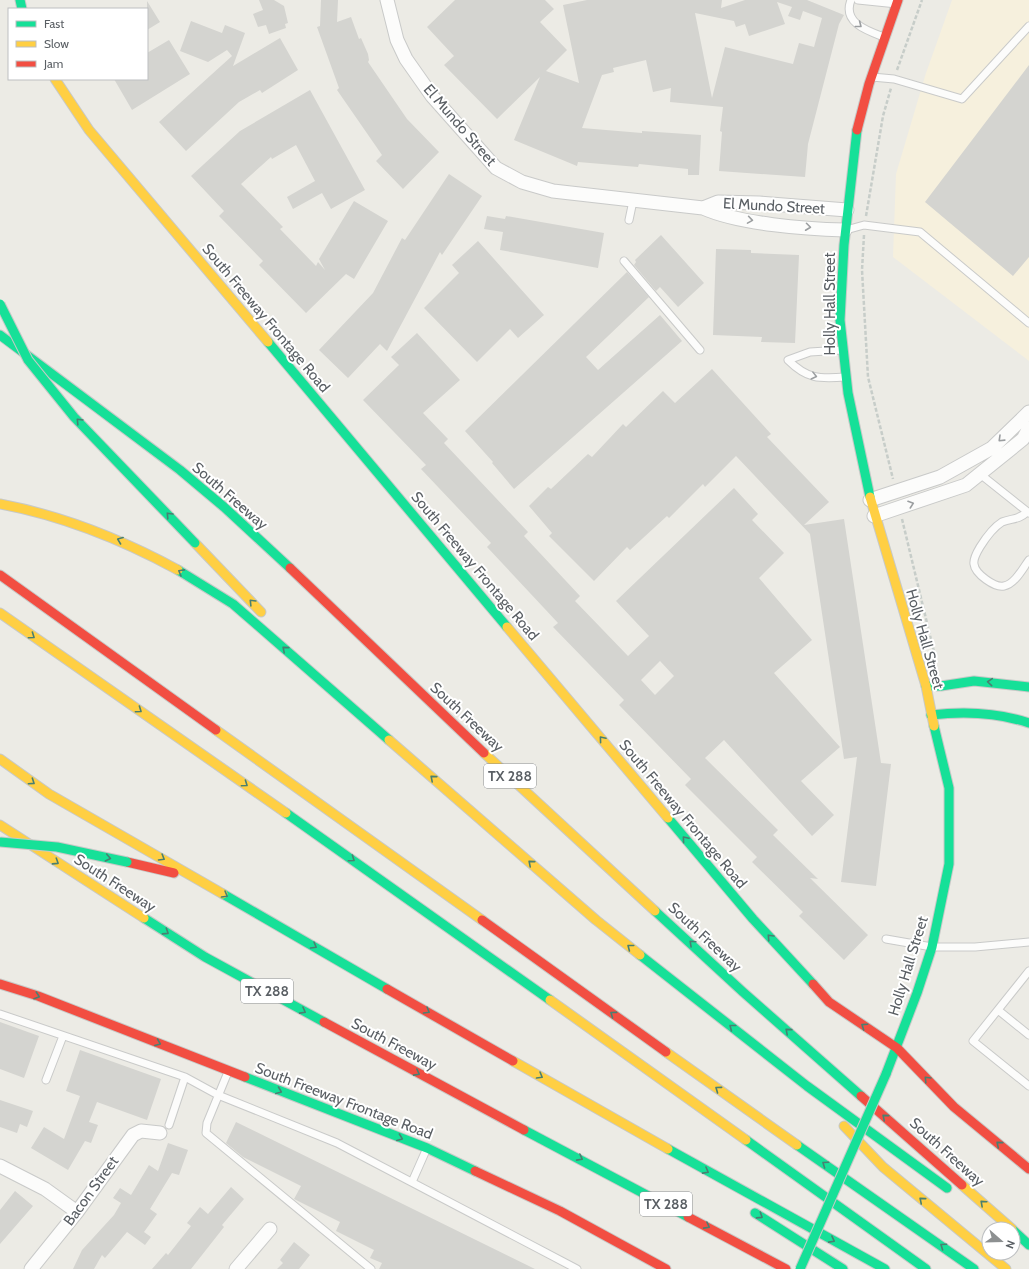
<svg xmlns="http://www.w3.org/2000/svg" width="1029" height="1269" viewBox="0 0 1029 1269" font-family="Cabin,sans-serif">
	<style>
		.commercial { fill: #f6f0dd }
		.building { fill: #d4d4d0; fill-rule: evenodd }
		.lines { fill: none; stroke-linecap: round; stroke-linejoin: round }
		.lane-casing { stroke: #c9cac9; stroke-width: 9 }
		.street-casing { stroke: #c9cac9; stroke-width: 15 }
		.fast-casing { stroke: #c7c9c7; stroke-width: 11 }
		.slow-casing { stroke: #c7c9c7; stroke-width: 11 }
		.jam-casing { stroke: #c7c9c7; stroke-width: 11 }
		.path { stroke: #c7cdc9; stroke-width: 2.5; stroke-dasharray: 4 2; stroke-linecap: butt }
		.lane { stroke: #fcfcfb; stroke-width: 7 }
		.street { stroke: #fcfcfb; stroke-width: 13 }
		.fast { stroke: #16e098; stroke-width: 9 }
		.slow { stroke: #ffcf43; stroke-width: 9 }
		.jam { stroke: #f24e42; stroke-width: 9 }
		.fast-bridge-casing { stroke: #c7c9c7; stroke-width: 11; stroke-linecap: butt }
		.fast-bridge { stroke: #16e098; stroke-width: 9 }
		.oneway { stroke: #9b9ea0 }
		.oneway2 { stroke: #497f71 }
		.labels { text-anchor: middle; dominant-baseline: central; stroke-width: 4; stroke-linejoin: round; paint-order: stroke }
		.shield { fill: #fff; stroke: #8c8f92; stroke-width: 1 }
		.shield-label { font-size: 14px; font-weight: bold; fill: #5a5f64 }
		.street-label { font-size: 15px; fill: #5a5f64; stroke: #fff }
	</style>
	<rect width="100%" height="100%" fill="#ecebe5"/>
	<path class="commercial" d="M 952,0 L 1029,0 L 1029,361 L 893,257 L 896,174 L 926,73 Z"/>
	<path class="building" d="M 259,0 L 274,0 L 284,6 L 288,23 L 285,24 L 286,28 L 269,34 L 266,25 L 258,27 L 253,14 L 263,10 Z
		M 321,0 L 338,0 L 337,22 L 351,17 L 359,39 L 361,38 L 368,54 L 369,60 L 368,62 L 407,119 L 439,152 L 403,189 L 376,161 L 382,155 L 337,90 L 339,88 L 317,27 L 320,26 Z
		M 455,0 L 545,0 L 554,9 L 540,22 L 567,50 L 546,71 L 579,83 L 563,5 L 587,0 L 722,0 L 721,8 L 745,0 L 807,0 L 844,15 L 839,24 L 808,144 L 805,177 L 719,171 L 722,132 L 720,131 L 723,107 L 670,102 L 671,88 L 653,92 L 646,60 L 613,68 L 614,72 L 602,75 L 582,128 L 642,133 L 642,131 L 701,135 L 699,175 L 688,175 L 688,169 L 639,164 L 638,167 L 578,162 L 577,166 L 514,140 L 540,77 L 497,119 L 444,65 L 454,56 L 427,27 ZM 777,2 L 792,7 L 788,16 L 800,20 L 803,11 L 822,18 L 814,47 L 799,43 L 793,64 L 725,47 L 712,98 L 695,13 L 734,21 L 736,27 L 745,24 L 749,36 L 785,24 Z
		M 147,1 L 160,22 L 147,30 Z
		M 191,21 L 222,33 L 225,25 L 245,33 L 233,66 L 280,38 L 298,70 L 262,93 L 260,90 L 239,102 L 186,151 L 159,122 L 232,56 L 227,50 L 208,62 L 180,51 Z
		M 169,40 L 190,74 L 132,110 L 114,79 L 147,79 L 147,53 Z
		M 1029,65 L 1029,257 L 1013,276 L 925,202 Z
		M 310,90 L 365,190 L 331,209 L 322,193 L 293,209 L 287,197 L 315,181 L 296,145 L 272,159 L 271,157 L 241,184 L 283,227 L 280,229 L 316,266 L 318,262 L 325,270 L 319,259 L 354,201 L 388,221 L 354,279 L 346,274 L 306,313 L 259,265 L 263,261 L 219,216 L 224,211 L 191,176 L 240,131 Z
		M 449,174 L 482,196 L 442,255 L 440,252 L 387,351 L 380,344 L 348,378 L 319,350 L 373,293 L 402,238 L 405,240 Z
		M 487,216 L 505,219 L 506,216 L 604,233 L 598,268 L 500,250 L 503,232 L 484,229 Z
		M 661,235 L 704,283 L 678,307 L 660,287 L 656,291 L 634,265 L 636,262 L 635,260 Z
		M 478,241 L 544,315 L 518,338 L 510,329 L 477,362 L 424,308 L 459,273 L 452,265 Z
		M 716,249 L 751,250 L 751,253 L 799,255 L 795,343 L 761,342 L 762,337 L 713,335 Z
		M 627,272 L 649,297 L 586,357 L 598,370 L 660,315 L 682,341 L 514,489 L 492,463 L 493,462 L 465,431 Z
		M 417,333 L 460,380 L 423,413 L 448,439 L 444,443 L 528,532 L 524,536 L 580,596 L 575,601 L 628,656 L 649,636 L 616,601 L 734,488 L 758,514 L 752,520 L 784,553 L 759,578 L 812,640 L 774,673 L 840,747 L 801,781 L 834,815 L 812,836 L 724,740 L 705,758 L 778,830 L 773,835 L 818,879 L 810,878 L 868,935 L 844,960 L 799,916 L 803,912 L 752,862 L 757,857 L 685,785 L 691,779 L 619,705 L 624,700 L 553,627 L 558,623 L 487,547 L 491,543 L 421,469 L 426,465 L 363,400 L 399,365 L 391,357 ZM 660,661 L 674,676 L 655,695 L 641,680 Z
		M 712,369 L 771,434 L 767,437 L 829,502 L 804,525 L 844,519 L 881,763 L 891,764 L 876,886 L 841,882 L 857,757 L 844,759 L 810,534 L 736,456 L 705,487 L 703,484 L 669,518 L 667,516 L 630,550 L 627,547 L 594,581 L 549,536 L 552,533 L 529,506 L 548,487 L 551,489 L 588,454 L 592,457 L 623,424 L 626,427 L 663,391 L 675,403 Z
		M 0,1022 L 39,1036 L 24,1078 L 0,1069 Z
		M 80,1050 L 161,1079 L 147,1120 L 97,1102 L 89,1122 L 98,1125 L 91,1143 L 85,1141 L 68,1170 L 31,1148 L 44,1127 L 64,1139 L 80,1096 L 66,1091 Z
		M 0,1100 L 33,1111 L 27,1127 L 20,1124 L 17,1133 L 0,1127 Z
		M 236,1122 L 535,1269 L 379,1269 L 382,1263 L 370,1258 L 374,1250 L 336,1231 L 340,1222 L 294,1199 L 301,1186 L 243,1157 L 226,1143 Z
		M 168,1143 L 188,1150 L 179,1175 L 172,1173 L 150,1209 L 157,1214 L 144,1232 L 151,1237 L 145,1245 L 127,1232 L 105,1258 L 102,1255 L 94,1269 L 73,1269 L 82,1250 L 114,1215 L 121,1203 L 113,1198 L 120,1188 L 131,1195 L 149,1165 L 158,1171 Z
		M 231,1187 L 244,1199 L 222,1225 L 224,1227 L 191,1269 L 152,1269 L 166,1253 L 168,1255 L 191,1226 L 187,1223 L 200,1207 L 208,1214 Z
		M 15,1191 L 33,1206 L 0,1244 L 0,1210 Z
		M 294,1242 L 310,1255 L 299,1269 L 277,1269 L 283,1263 L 280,1260 Z"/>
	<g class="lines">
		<g class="lane-casing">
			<path id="lane" d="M 851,0 C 842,23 868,31 884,37
				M 858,0 L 897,4
				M 872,77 L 894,79 L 962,99 L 1029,26
				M 629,220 L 633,201
				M 846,230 L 864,225 L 920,232 L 1029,323
				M 624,261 L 700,350
				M 842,350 L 810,352 L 788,360 C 807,379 819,379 845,377
				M 980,474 L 1029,513
				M 1027,512 C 1019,520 1012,518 1002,522 C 994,527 985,539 980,547 C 977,552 973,559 974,564 C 975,574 995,588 1004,586 C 1015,584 1023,568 1029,560
				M 886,939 L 932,947 L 975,947 L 1029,942
				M 1029,971 L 973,1041 L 1029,1086
				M 998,1010 L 1029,1035
				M 0,1014 L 185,1077 L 218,1095 L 337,1143 L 577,1269
				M 228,1072 L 207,1123 L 206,1133 L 371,1269
				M 46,1080 L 63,1036
				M 169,1125 L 185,1077
				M 412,1182 L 427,1148"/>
		</g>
		<g class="street-casing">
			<path id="street" d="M 387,0 L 397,40 L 406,59 L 432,96 L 496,168 L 522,182 L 553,191 L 703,208 C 739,224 805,229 845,230
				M 703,208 L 718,202 L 759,203 L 847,210
				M 870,500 L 940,477 L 992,448 L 1029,412
				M 874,516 L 966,485 L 1023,439 L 1029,428
				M 0,1166 L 45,1189 L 77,1212
				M 31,1269 L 77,1212 L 133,1135 L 141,1131 L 160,1133
				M 236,1269 L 270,1229"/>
		</g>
		<g class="fast-casing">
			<path id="fast" d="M 20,0 L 22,9
				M 857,130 L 844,245 L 840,320 L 848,393 L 870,497
				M 0,335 L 180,470 L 224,507 L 290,568
				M 268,342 L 507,627
				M 178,570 L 233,604 L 389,740
				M 926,686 L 941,686 L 974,681 L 1029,687
				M 931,715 C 965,711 996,712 1029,723
				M 286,813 L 550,1000
				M 668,818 L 753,919 L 813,984
				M 223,894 L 387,989
				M 655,911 L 743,992 L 861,1096
				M 144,918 L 205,957 L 324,1022
				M 640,955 L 807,1086 L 947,1188
				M 886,1074 L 917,993 L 932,947 L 949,864 L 949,788 L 934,726
				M 245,1077 L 427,1148 L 475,1171
				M 524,1130 L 688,1217
				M 746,1140 L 926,1269
				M 797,1145 L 974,1269
				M 668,1149 L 885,1269
				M 755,1213 L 843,1269
				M 1013,1230 L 1029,1245"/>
		</g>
		<g class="slow-casing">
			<path id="slow" d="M 55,79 L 89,130 L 268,342
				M 870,497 L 926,686 L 934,726
				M 0,504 C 64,516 121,539 178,570
				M 195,543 L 261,612
				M 0,613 L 286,813
				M 507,627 L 668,818
				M 216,730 L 482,920
				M 389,740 L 596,920 L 640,955
				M 484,753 L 655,911
				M 0,759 L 49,794 L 223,894
				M 0,825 L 144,918
				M 550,1000 L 746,1140
				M 666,1052 L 797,1145
				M 513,1061 L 668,1149
				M 844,1126 L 883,1167 L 1006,1269
				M 962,1185 L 1012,1229"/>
		</g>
		<g class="jam-casing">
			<path id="jam" d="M 857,130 L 869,84 L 898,0
				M 290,568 L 484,753
				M 0,575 L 216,730
				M 127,862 L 174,873
				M 482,920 L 666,1052
				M 0,984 L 38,996 L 245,1077
				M 813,984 L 829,1002 L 897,1048
				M 387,989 L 513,1061
				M 324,1022 L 524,1130
				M 897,1048 L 954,1107 L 1029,1169
				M 861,1096 L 962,1185
				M 475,1171 L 560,1211 L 666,1269
				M 688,1217 L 786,1269"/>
		</g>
		<path class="path" d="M 897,70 L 922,0
			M 866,216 L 883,116 L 891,88
			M 864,235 L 862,270 L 868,377 L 893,479
			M 902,519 L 934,652"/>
		<use href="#lane" class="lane"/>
		<use href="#street" class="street"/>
		<use href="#fast" class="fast"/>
		<use href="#slow" class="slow"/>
		<use href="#jam" class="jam"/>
		<g class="fast-bridge-casing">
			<path id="fast-bridge" d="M 0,304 L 28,360 L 74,417 L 195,543
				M 0,842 L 57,847 L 127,862
				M 800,1269 L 886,1074"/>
		</g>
		<use href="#fast-bridge" class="fast-bridge"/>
	</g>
	<defs><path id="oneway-chevron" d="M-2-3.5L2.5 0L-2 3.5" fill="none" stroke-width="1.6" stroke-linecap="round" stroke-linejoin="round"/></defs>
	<g class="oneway">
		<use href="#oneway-chevron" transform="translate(859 25) rotate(38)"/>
		<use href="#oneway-chevron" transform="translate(750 220) rotate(9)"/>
		<use href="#oneway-chevron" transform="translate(808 227) rotate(7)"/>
		<use href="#oneway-chevron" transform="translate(814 376) rotate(14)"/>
		<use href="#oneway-chevron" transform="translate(1001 439) rotate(136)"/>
		<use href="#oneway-chevron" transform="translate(911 504) rotate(-19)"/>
	</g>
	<g class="oneway2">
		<use href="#oneway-chevron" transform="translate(79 421) rotate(-134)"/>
		<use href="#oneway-chevron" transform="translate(169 515) rotate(-133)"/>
		<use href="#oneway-chevron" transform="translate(120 540) rotate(-159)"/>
		<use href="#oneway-chevron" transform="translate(181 572) rotate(-151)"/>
		<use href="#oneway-chevron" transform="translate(252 602) rotate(-134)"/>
		<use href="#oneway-chevron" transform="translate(32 636) rotate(35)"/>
		<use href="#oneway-chevron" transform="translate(285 649) rotate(-139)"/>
		<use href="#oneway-chevron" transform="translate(990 682) rotate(-175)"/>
		<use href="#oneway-chevron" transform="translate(139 710) rotate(35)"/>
		<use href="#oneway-chevron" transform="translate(602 739) rotate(-130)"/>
		<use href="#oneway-chevron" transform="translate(433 778) rotate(-139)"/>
		<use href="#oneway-chevron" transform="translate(32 782) rotate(34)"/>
		<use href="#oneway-chevron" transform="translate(245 784) rotate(35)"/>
		<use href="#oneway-chevron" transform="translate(685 839) rotate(-130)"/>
		<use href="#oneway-chevron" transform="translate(108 858) rotate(12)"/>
		<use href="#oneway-chevron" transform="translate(162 858) rotate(31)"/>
		<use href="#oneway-chevron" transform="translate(352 859) rotate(35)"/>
		<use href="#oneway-chevron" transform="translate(56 862) rotate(33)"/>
		<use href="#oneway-chevron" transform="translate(531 863) rotate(-139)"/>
		<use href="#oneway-chevron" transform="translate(225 895) rotate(30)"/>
		<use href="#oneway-chevron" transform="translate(166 932) rotate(33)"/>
		<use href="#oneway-chevron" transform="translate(770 937) rotate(-133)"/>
		<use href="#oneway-chevron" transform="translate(692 943) rotate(-137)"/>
		<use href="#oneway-chevron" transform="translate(314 946) rotate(30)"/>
		<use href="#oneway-chevron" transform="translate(630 947) rotate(-142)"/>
		<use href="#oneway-chevron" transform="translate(37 996) rotate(19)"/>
		<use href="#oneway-chevron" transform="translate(303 1011) rotate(29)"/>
		<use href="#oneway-chevron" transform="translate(427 1011) rotate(30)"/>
		<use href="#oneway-chevron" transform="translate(613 1014) rotate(-144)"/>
		<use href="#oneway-chevron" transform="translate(864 1026) rotate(-146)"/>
		<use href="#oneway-chevron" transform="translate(732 1027) rotate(-142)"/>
		<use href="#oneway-chevron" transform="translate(788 1031) rotate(-139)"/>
		<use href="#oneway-chevron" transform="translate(158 1043) rotate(22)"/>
		<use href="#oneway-chevron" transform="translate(417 1073) rotate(28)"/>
		<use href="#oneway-chevron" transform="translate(540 1076) rotate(30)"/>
		<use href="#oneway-chevron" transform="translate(927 1079) rotate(-134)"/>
		<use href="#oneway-chevron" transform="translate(718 1089) rotate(-144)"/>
		<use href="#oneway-chevron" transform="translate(279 1091) rotate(22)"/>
		<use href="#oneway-chevron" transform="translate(885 1117) rotate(-139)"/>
		<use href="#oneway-chevron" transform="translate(400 1138) rotate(21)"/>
		<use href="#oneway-chevron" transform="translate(999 1144) rotate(-140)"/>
		<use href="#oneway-chevron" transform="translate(580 1158) rotate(28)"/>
		<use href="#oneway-chevron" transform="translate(825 1164) rotate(-145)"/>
		<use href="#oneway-chevron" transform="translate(706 1171) rotate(29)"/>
		<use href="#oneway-chevron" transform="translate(922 1200) rotate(-140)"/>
		<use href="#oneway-chevron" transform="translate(983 1203) rotate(-138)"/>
		<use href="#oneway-chevron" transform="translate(760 1216) rotate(33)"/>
		<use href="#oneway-chevron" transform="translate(707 1226) rotate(28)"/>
		<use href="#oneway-chevron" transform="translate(832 1240) rotate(28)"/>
		<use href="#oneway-chevron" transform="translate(943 1246) rotate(-145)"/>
	</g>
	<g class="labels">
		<g class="shield">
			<rect x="484" y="764" width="52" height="24" rx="3"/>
			<rect x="241" y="979" width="52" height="24" rx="3"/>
			<rect x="640" y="1192" width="52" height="24" rx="3"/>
		</g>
		<g class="shield-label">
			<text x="510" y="776">TX 288</text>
			<text x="267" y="991">TX 288</text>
			<text x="666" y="1204">TX 288</text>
		</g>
		<g class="street-label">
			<text transform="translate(460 125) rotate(49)">El Mundo Street</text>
			<text transform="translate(774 206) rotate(3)">El Mundo Street</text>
			<text transform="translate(830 304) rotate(-90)">Holly Hall Street</text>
			<text transform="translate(266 318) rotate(50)">South Freeway Frontage Road</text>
			<text transform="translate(230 496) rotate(41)">South Freeway</text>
			<text transform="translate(475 566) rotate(50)">South Freeway Frontage Road</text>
			<text transform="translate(925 639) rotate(74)">Holly Hall Street</text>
			<text transform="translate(467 717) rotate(43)">South Freeway</text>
			<text transform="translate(683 814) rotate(50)">South Freeway Frontage Road</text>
			<text transform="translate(115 883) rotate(33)">South Freeway</text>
			<text transform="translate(705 937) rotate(43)">South Freeway</text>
			<text transform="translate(908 966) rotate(-73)">Holly Hall Street</text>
			<text transform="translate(394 1044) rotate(28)">South Freeway</text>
			<text transform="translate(344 1101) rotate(21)">South Freeway Frontage Road</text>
			<text transform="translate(947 1152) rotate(42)">South Freeway</text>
			<text transform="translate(91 1191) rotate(-54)">Bacon Street</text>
		</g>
	</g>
	<rect x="8" y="8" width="140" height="72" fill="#ffffff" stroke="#bdbfc1"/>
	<rect x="16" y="21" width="20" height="6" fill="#16e098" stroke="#bdbfc1"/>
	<text x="44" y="28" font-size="12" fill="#5a5f64">Fast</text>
	<rect x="16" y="41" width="20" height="6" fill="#ffcf43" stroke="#bdbfc1"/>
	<text x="44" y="48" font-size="12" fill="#5a5f64">Slow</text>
	<rect x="16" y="61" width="20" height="6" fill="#f24e42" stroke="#bdbfc1"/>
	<text x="44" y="68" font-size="12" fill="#5a5f64">Jam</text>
	<g transform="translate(1001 1241) rotate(110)"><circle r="19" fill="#ffffff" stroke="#bdbfc1"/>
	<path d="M0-3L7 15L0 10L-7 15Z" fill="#8d9091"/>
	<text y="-6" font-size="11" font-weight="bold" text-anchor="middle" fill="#5a5f64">N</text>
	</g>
</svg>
